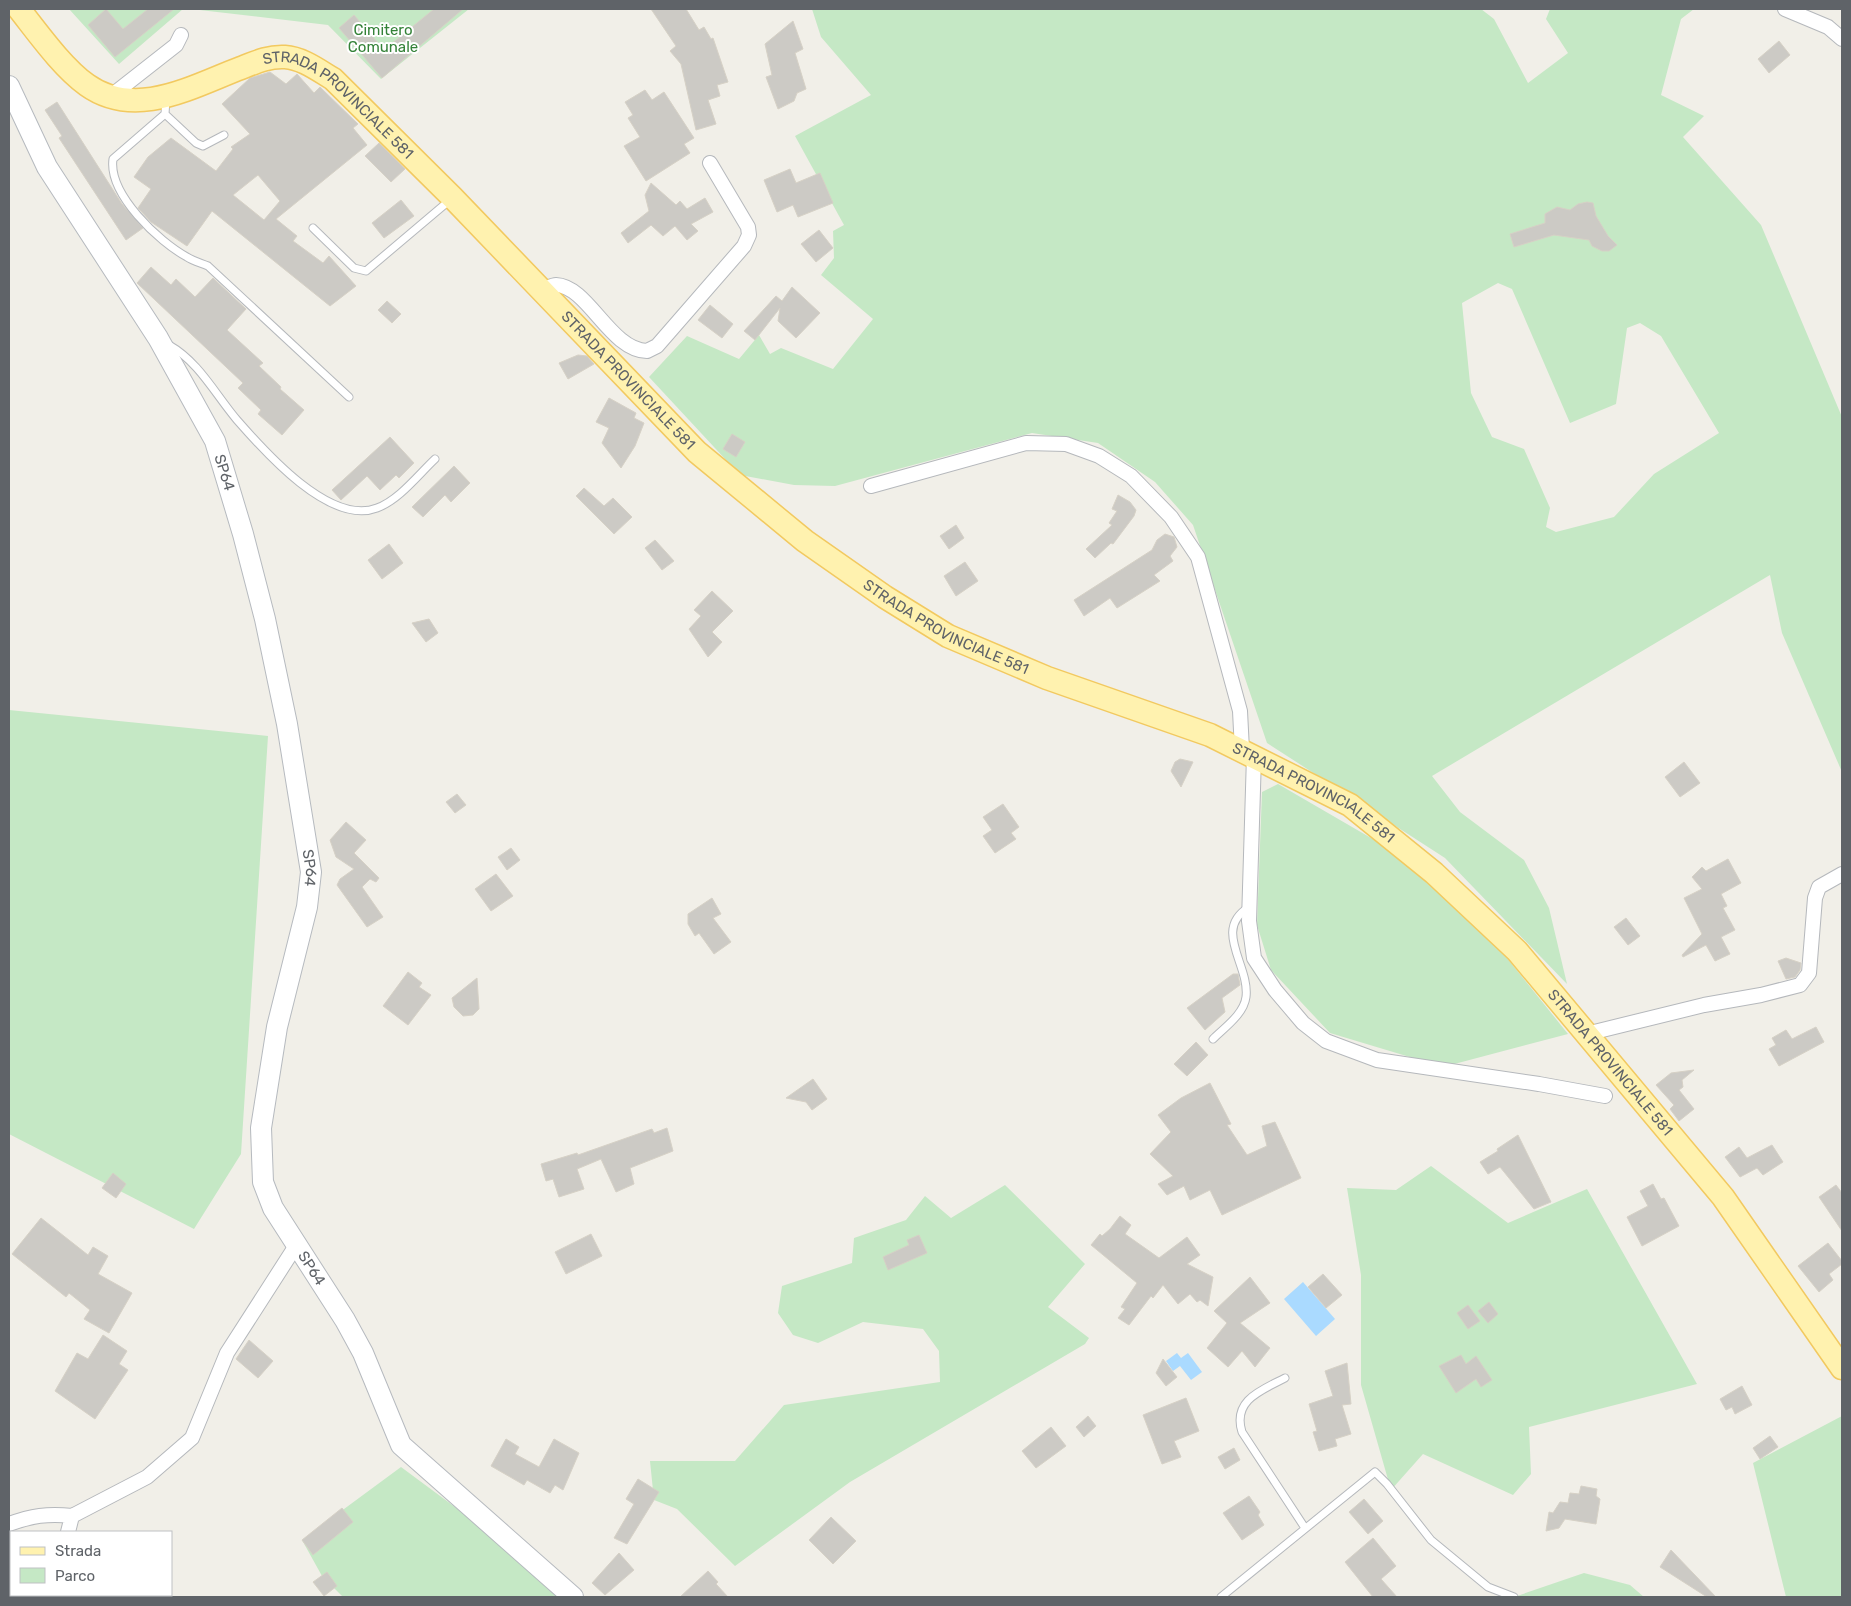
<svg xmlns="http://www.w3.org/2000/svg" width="1851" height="1606" viewBox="0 0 1851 1606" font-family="Rubik,sans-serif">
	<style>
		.green { fill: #c5e8c5; fill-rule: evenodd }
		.water { fill: #aadaff }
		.building { fill: #cccac5; stroke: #d6d1c6; fill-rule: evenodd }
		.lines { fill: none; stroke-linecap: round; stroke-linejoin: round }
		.lane-casing { stroke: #b5b8bc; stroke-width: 9 }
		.street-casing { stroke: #b5b8bc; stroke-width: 16 }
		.secondary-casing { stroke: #b6babf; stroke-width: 22 }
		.primary-casing { stroke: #f2c960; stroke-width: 25 }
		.lane { stroke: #fff; stroke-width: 7 }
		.street { stroke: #fff; stroke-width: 14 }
		.secondary { stroke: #fff; stroke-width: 20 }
		.primary { stroke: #fff2af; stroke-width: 22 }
		.labels { text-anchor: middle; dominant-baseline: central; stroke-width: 4; stroke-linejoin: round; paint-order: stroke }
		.park-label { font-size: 15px; fill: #348238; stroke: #fff }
		.street-label { font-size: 15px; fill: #5f6368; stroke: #fff }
	</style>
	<rect width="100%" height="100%" fill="#f1efe8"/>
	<path class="green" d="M 69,9 L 183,9 L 119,64 Z
		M 191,9 L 469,9 L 381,79 L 328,25 Z
		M 812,9 L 1481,9 L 1494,19 L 1528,83 L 1568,53 L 1546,19 L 1550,9 L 1694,9 L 1681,19 L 1661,95 L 1704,116 L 1683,137 L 1761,225 L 1842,417 L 1842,772 L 1782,633 L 1770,575 L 1432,776 L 1460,812 L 1524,860 L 1549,908 L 1567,984 L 1445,858 L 1267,743 L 1193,525 L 1155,482 L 1098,443 L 1032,433 L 835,486 L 794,485 L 740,475 L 649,377 L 687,336 L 739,359 L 759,335 L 770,354 L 781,348 L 833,369 L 873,319 L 821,275 L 834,258 L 833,231 L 844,225 L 795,136 L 871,95 L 821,37 ZM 1498,283 L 1512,289 L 1570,423 L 1616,404 L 1627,328 L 1640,323 L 1661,336 L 1719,433 L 1654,474 L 1614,517 L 1556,532 L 1546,527 L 1550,508 L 1524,449 L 1492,437 L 1471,393 L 1462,303 Z
		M 9,710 L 268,736 L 241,1154 L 194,1229 L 9,1134 Z
		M 1278,784 L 1390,849 L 1487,933 L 1568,1034 L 1443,1067 L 1330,1033 L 1271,970 L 1257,925 L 1262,792 Z
		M 1431,1166 L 1508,1223 L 1587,1189 L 1697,1384 L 1529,1427 L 1531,1474 L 1513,1495 L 1423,1454 L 1391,1490 L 1361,1385 L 1361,1275 L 1347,1188 L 1396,1190 Z
		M 1005,1185 L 1085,1264 L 1048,1307 L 1089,1338 L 1085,1344 L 850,1482 L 735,1566 L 677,1509 L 654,1500 L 650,1461 L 735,1461 L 784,1405 L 940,1382 L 939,1351 L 923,1329 L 863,1322 L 818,1343 L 793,1335 L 778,1313 L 782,1286 L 852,1263 L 854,1238 L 906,1220 L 925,1196 L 951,1218 Z
		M 1842,1416 L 1842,1597 L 1786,1597 L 1753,1463 Z
		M 401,1467 L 548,1576 L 570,1597 L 343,1597 L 322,1576 L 302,1540 Z
		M 1584,1573 L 1630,1585 L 1644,1597 L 1517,1596 Z"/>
	<path class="water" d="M 1303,1282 L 1335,1319 L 1316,1336 L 1284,1299 Z
		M 1177,1353 L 1181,1358 L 1188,1353 L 1202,1372 L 1191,1380 L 1180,1366 L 1173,1371 L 1166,1361 Z"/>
	<path class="building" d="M 106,9 L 123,29 L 148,9 L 174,9 L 115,57 L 88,25 Z
		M 434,9 L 463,9 L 382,78 L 339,28 L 354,15 L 384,50 Z
		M 651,9 L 686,9 L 699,30 L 704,27 L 711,39 L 713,38 L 728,82 L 717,85 L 720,96 L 708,100 L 716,124 L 696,130 L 681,64 L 670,51 L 676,46 Z
		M 793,21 L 803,49 L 795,53 L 806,89 L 797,93 L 794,101 L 778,109 L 766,77 L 772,75 L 765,44 Z
		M 1779,41 L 1790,55 L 1769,73 L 1758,59 Z
		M 270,72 L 286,84 L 297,74 L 314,93 L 320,87 L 358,124 L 353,128 L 367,145 L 276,219 L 297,236 L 293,241 L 323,263 L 329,256 L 356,286 L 330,306 L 212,211 L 187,246 L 151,222 L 138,208 L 151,189 L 134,177 L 148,157 L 171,138 L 216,171 L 233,149 L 231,147 L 250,134 L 222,104 L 250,78 ZM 258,175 L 280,201 L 264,220 L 233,195 Z
		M 645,90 L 652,100 L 664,92 L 694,138 L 684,144 L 690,153 L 646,181 L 624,146 L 640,137 L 628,118 L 633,115 L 625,102 Z
		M 57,102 L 122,204 L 143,228 L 126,240 L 59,138 L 62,136 L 45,110 Z
		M 379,143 L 405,169 L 391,182 L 365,156 Z
		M 790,169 L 796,183 L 820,173 L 833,203 L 798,217 L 793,205 L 777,212 L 764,180 Z
		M 651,183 L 676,205 L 680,201 L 687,209 L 705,198 L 713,212 L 691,224 L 698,231 L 687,240 L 675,226 L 663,236 L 651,225 L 628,243 L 621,233 L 649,211 L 645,195 Z
		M 401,200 L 414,216 L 384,238 L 372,223 Z
		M 1587,202 L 1593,203 L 1596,216 L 1608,236 L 1617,245 L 1609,251 L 1602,251 L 1592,246 L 1589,240 L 1554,235 L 1514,247 L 1510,234 L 1545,223 L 1545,214 L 1557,207 L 1570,210 L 1578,204 Z
		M 819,230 L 833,248 L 816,262 L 801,244 Z
		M 151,267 L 171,285 L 176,279 L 195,297 L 213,278 L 246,309 L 227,330 L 263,363 L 259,366 L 281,387 L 280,389 L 304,410 L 282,435 L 258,414 L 261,410 L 238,388 L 243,383 L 137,283 Z
		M 792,287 L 820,313 L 796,338 L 778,321 L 780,308 L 755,340 L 744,331 L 776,296 L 782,301 Z
		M 387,301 L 401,314 L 392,323 L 378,310 Z
		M 710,305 L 733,324 L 722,338 L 698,320 Z
		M 578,355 L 587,356 L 594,364 L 568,379 L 559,363 Z
		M 609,398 L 636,413 L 634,418 L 644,423 L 635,446 L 621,468 L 602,443 L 609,428 L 596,422 Z
		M 732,434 L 745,442 L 736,457 L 723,449 Z
		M 390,437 L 414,463 L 399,478 L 396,475 L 380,490 L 367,476 L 341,500 L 332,490 Z
		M 454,466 L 470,483 L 451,502 L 445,495 L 423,517 L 412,507 Z
		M 584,488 L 604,506 L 613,498 L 632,517 L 614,534 L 576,496 Z
		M 1118,495 L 1130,502 L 1136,510 L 1134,516 L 1113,544 L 1111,543 L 1095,558 L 1086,549 L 1112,525 L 1109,523 L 1117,511 L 1112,509 Z
		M 956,525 L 964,538 L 949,549 L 940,536 Z
		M 1165,534 L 1174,537 L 1177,547 L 1170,556 L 1173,561 L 1154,575 L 1160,581 L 1117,608 L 1110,598 L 1084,616 L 1074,600 L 1152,550 L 1157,540 Z
		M 655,540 L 674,561 L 662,570 L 645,548 Z
		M 389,544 L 403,563 L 382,579 L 368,560 Z
		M 965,562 L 978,581 L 956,596 L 944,576 Z
		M 712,591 L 733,611 L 712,632 L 722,642 L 708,657 L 689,629 L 701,616 L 694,610 Z
		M 429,619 L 438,633 L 426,642 L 412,623 Z
		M 1180,759 L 1193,762 L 1181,787 L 1171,771 L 1175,762 Z
		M 1684,762 L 1700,783 L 1680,797 L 1665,777 Z
		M 457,794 L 466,805 L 455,813 L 446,802 Z
		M 1003,804 L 1019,827 L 1011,833 L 1016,839 L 995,853 L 983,836 L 992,830 L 983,817 Z
		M 346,822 L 366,840 L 354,853 L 379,878 L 376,882 L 370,879 L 362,887 L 383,917 L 367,927 L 337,885 L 340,879 L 354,869 L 336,857 L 330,840 Z
		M 511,848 L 520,860 L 507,870 L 498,857 Z
		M 1728,859 L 1741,883 L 1721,894 L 1727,906 L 1723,908 L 1735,930 L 1721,937 L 1730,954 L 1715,961 L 1706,945 L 1683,957 L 1682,955 L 1702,934 L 1684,898 L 1702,889 L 1692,877 L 1702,867 L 1706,871 Z
		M 496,874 L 513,896 L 491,911 L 475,889 Z
		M 712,898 L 721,914 L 713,918 L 731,942 L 714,954 L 699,933 L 695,936 L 688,924 L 688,914 Z
		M 1626,918 L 1640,936 L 1628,945 L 1614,927 Z
		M 1786,958 L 1801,963 L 1800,970 L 1795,977 L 1786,979 L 1778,961 Z
		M 408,972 L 422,983 L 419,987 L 431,995 L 408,1025 L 383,1006 Z
		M 1233,974 L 1238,974 L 1240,985 L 1222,998 L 1225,1012 L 1205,1030 L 1187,1008 Z
		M 477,978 L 479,1009 L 473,1015 L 463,1016 L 454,1007 L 452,998 Z
		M 1816,1027 L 1824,1042 L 1779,1066 L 1769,1049 L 1776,1045 L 1772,1038 L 1786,1030 L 1792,1039 Z
		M 1196,1042 L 1208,1055 L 1187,1076 L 1174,1064 Z
		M 1694,1070 L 1682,1080 L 1683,1087 L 1679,1090 L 1694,1109 L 1679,1121 L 1670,1109 L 1674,1105 L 1656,1085 L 1671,1073 Z
		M 813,1079 L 827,1099 L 812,1110 L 806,1102 L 786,1098 Z
		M 1210,1083 L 1231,1124 L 1227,1125 L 1247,1155 L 1267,1146 L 1262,1126 L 1275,1122 L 1301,1178 L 1222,1215 L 1210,1190 L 1190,1200 L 1184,1186 L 1167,1195 L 1158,1184 L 1173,1176 L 1150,1154 L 1171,1132 L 1158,1115 L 1181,1098 Z
		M 667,1128 L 673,1151 L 630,1168 L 634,1184 L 616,1192 L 601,1159 L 577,1169 L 584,1189 L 559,1197 L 553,1179 L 546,1181 L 541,1164 L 577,1153 L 578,1155 L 652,1129 L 654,1133 Z
		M 1518,1135 L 1551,1202 L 1534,1209 L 1500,1167 L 1488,1174 L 1480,1162 L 1498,1151 L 1497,1149 Z
		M 1772,1145 L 1783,1162 L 1763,1175 L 1757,1168 L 1740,1177 L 1725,1157 L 1739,1147 L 1747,1158 Z
		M 113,1173 L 126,1184 L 116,1198 L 102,1188 Z
		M 1653,1184 L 1661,1199 L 1664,1198 L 1679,1226 L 1642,1246 L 1627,1217 L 1648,1206 L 1640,1191 Z
		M 1836,1185 L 1842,1193 L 1842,1231 L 1819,1197 Z
		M 1120,1216 L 1131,1225 L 1125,1234 L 1159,1258 L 1187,1237 L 1200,1255 L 1187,1264 L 1213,1277 L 1208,1306 L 1200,1300 L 1197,1302 L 1190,1294 L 1178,1304 L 1163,1285 L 1153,1298 L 1151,1296 L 1129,1325 L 1118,1318 L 1125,1309 L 1121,1307 L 1137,1283 L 1091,1245 L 1100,1234 L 1102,1236 L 1110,1229 Z
		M 41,1218 L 88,1255 L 93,1247 L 108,1256 L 98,1274 L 132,1293 L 109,1333 L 84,1319 L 90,1310 L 69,1293 L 66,1297 L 12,1254 Z
		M 591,1234 L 602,1256 L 566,1274 L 555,1252 Z
		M 919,1235 L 927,1253 L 888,1270 L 883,1257 L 909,1245 L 907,1240 Z
		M 1828,1243 L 1842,1261 L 1842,1264 L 1829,1274 L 1833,1280 L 1819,1292 L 1798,1266 Z
		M 1323,1274 L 1342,1295 L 1326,1308 L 1308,1287 Z
		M 1250,1277 L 1270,1303 L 1240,1323 L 1270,1348 L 1255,1367 L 1242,1351 L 1228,1367 L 1207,1348 L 1227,1323 L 1214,1311 Z
		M 1489,1302 L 1498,1314 L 1488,1323 L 1478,1311 Z
		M 1468,1305 L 1480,1321 L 1468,1329 L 1457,1313 Z
		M 103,1335 L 127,1351 L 119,1364 L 128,1370 L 95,1419 L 55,1391 L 77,1353 L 88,1359 Z
		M 249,1340 L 273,1361 L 258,1378 L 236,1359 Z
		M 1461,1355 L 1466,1364 L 1476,1356 L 1492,1380 L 1481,1387 L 1476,1379 L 1456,1393 L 1439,1366 Z
		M 1163,1359 L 1177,1377 L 1166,1386 L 1156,1373 Z
		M 1347,1363 L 1351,1404 L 1342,1405 L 1351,1434 L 1335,1439 L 1337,1446 L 1319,1451 L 1313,1432 L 1317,1431 L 1309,1404 L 1333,1396 L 1325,1371 Z
		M 1742,1386 L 1752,1405 L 1735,1414 L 1732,1407 L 1726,1410 L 1720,1399 Z
		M 1186,1398 L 1199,1431 L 1174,1441 L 1181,1457 L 1162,1464 L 1143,1415 Z
		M 1088,1416 L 1096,1426 L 1084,1437 L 1076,1427 Z
		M 1051,1427 L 1066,1446 L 1036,1468 L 1022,1451 Z
		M 1770,1436 L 1778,1447 L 1760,1459 L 1753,1448 Z
		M 506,1439 L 519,1447 L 515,1454 L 539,1467 L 554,1439 L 579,1453 L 563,1490 L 555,1485 L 550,1493 L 527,1480 L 524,1485 L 491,1466 Z
		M 1234,1448 L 1240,1460 L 1225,1469 L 1218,1457 Z
		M 638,1479 L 659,1492 L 627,1544 L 614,1538 L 634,1504 L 626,1499 Z
		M 1581,1486 L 1597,1489 L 1596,1496 L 1600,1499 L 1596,1524 L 1565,1519 L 1559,1528 L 1546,1531 L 1549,1512 L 1553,1513 L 1560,1502 L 1568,1503 L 1570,1493 L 1579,1494 Z
		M 1249,1496 L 1260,1512 L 1258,1515 L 1264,1525 L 1242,1540 L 1223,1513 Z
		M 1364,1499 L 1383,1521 L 1368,1534 L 1349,1512 Z
		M 342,1508 L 353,1522 L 313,1555 L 302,1540 Z
		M 831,1517 L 856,1541 L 833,1564 L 809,1540 Z
		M 1373,1538 L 1396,1566 L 1381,1579 L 1397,1597 L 1373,1597 L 1345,1562 Z
		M 1671,1550 L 1715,1596 L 1714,1597 L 1707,1597 L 1660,1567 Z
		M 619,1553 L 634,1570 L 605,1595 L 592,1583 Z
		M 708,1571 L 718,1582 L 716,1584 L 728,1597 L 680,1597 Z
		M 327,1572 L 337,1586 L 324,1596 L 313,1582 Z"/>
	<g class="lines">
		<g class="lane-casing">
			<path id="lane" d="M 166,99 L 165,114 L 113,159 C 108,194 159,242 187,257 C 193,261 201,263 208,266 L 349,397
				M 165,114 L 196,143 L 203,146 L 224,135
				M 313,228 L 354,268 L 366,271 L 450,200
				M 169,345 C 199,362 215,394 237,420 C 265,452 330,526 377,508 C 399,500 418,475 435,459
				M 1213,1039 C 1224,1028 1244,1014 1246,997 C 1250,965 1212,930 1249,907
				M 1285,1378 C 1262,1390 1232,1400 1242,1432 L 1305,1528
				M 1221,1597 L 1375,1472 L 1387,1484 L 1431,1540 L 1488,1587 L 1514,1597"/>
		</g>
		<g class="street-casing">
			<path id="street" d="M 1785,9 L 1828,27 L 1842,39
				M 111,96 L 176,45 L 181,35
				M 541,290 C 545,289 552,285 556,285 C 588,286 610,350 647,351 L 657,346 L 744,246 L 749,235 L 748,227 L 710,163
				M 871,486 L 1026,443 L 1066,444 L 1099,456 L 1131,476 L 1171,517 L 1198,557 L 1240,711 L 1242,750
				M 1254,756 L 1249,921 L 1254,958 L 1275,990 L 1303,1023 L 1326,1041 L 1377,1060 L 1539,1084 L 1605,1096
				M 1586,1034 L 1704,1005 L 1761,995 L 1800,985 L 1809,973 L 1815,898 L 1819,887 L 1842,874
				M 9,1524 C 31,1516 48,1513 72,1516
				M 68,1532 L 72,1516 L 147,1477 L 192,1438 L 227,1353 L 297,1244
				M 88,1595 L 89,1597"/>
		</g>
		<g class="secondary-casing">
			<g id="secondary">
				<path id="s1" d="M 9,86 L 47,167 L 158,338 L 215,441 L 243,534 L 265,619 L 287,724 L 311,872 L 307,907 L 277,1027 L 261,1128 L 263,1182 L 273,1208 L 345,1320 L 363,1353 L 401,1445 L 573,1597"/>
			</g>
		</g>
		<g class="primary-casing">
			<g id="primary">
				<path id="s2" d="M 19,9 C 38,33 62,67 87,85 C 136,120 193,86 241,68 C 256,62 269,56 285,57 C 302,58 318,70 333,79 L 453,198 L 697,452 L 805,541 L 885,597 L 948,636 L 1047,678 L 1210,735 L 1350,805 L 1434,873 L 1517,951 L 1723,1197 L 1842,1368"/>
			</g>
		</g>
		<use href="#lane" class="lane"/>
		<use href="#street" class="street"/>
		<use href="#secondary" class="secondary"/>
		<use href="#primary" class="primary"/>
	</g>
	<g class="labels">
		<g class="park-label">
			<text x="383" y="30">Cimitero<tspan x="383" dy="17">Comunale</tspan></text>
		</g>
		<g class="street-label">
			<text stroke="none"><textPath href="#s2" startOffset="381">STRADA PROVINCIALE 581</textPath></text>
			<text stroke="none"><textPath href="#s2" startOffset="786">STRADA PROVINCIALE 581</textPath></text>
			<text stroke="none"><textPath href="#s1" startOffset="444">SP64</textPath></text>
			<text stroke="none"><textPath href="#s2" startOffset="1191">STRADA PROVINCIALE 581</textPath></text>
			<text stroke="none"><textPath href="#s2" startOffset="1596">STRADA PROVINCIALE 581</textPath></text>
			<text stroke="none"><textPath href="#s1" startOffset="849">SP64</textPath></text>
			<text stroke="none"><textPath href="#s2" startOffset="2001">STRADA PROVINCIALE 581</textPath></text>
			<text stroke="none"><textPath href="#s1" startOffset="1268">SP64</textPath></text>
		</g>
	</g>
	<rect width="1851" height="1606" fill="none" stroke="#5f6368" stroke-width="20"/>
	<rect x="10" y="1531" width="162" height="65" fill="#ffffff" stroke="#bfc1c3"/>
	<rect x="20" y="1547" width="25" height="8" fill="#fff2af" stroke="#bfc1c3"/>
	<text x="55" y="1556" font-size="15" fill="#5f6368">Strada</text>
	<rect x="20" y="1568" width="25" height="15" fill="#c5e8c5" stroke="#bfc1c3"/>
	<text x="55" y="1581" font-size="15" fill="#5f6368">Parco</text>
</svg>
